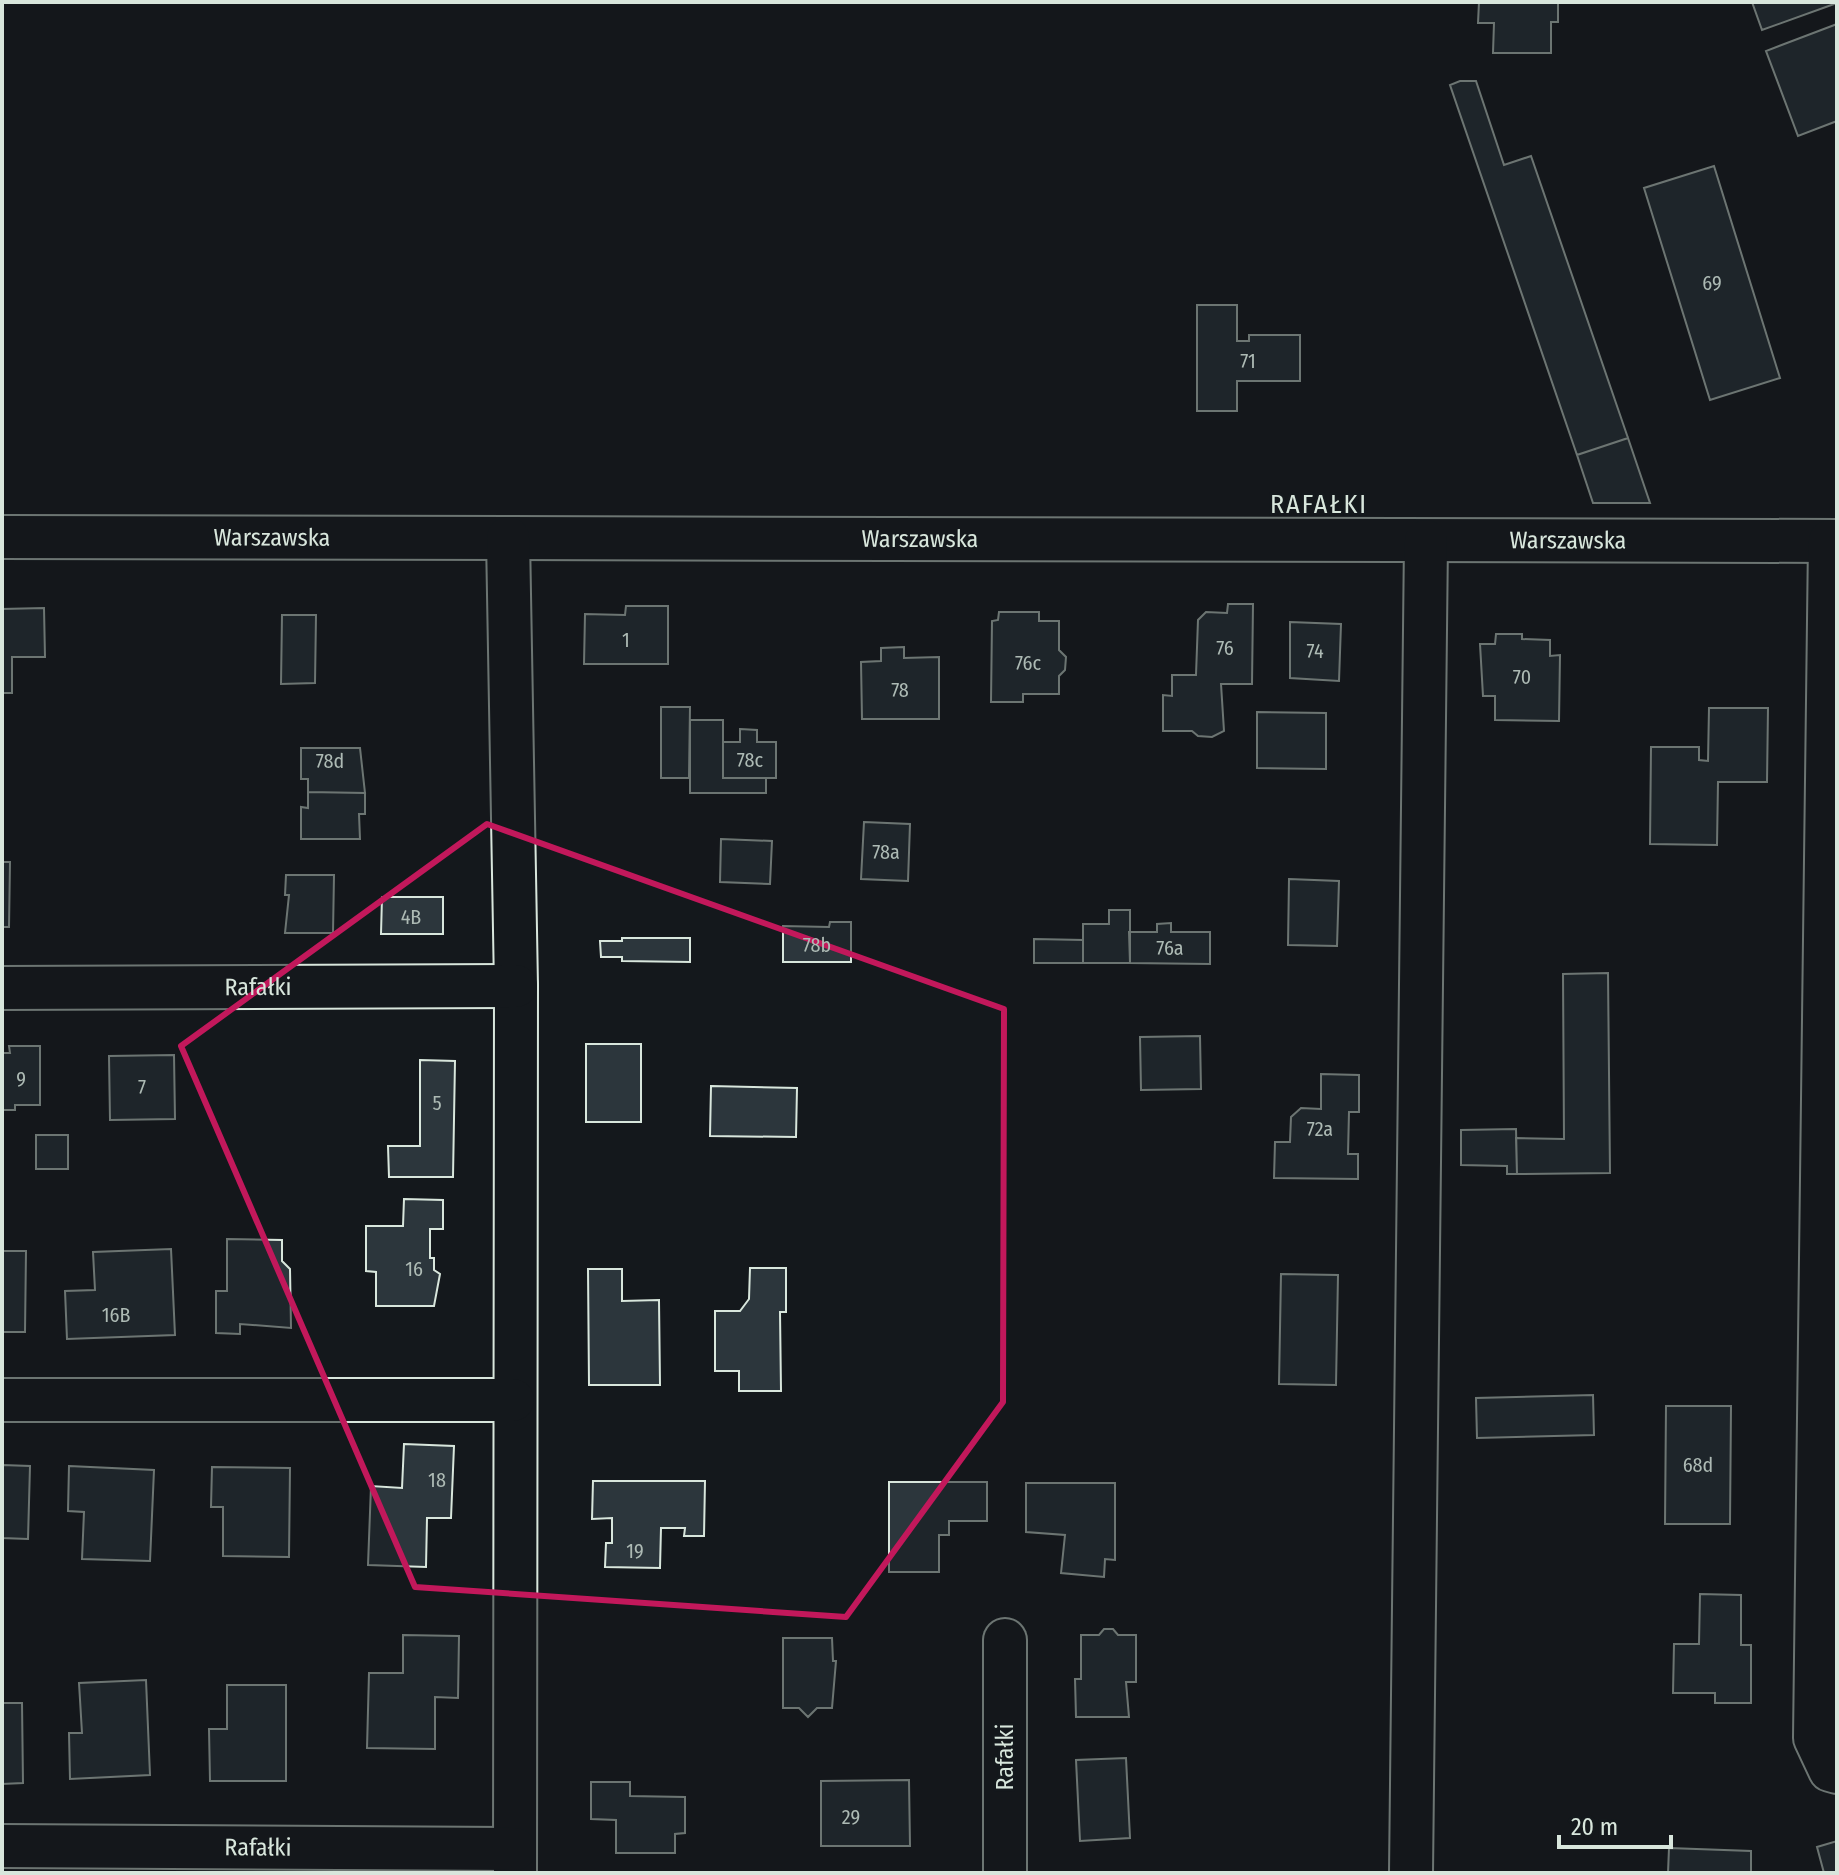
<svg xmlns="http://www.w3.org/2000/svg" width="1839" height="1875" viewBox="0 0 1839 1875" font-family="'Fira Sans Condensed',sans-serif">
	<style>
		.building { fill: #2c363c; stroke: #d8e6dc; stroke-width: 2 }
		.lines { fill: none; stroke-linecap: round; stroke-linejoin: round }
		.minor-casing { stroke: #d8e6dc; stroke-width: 46 }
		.minor { stroke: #14181c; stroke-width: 42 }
		.marked { fill: none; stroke: #c2185b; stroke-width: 6; stroke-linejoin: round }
		.labels { text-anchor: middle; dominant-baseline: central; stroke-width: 6; stroke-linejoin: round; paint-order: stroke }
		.number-label { font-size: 20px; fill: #adbab4 }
		.street-label { font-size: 24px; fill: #d8e6dc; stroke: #14181c }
		.neighbourhood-label { font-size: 26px; letter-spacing: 2px; fill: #d8e6dc; stroke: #14181c }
	</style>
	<rect width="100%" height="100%" fill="#14181c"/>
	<path class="building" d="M 1479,2 L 1558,2 L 1558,22 L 1551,22 L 1551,53 L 1493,53 L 1494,23 L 1478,23 Z
		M 1752,2 L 1837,2 L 1837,3 L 1762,30 Z
		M 1837,24 L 1837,121 L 1798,136 L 1766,51 Z
		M 1460,81 L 1476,81 L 1504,165 L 1531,156 L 1628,438 L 1577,455 L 1450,85 Z
		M 1714,166 L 1780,378 L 1710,400 L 1644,188 Z
		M 1197,305 L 1237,305 L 1237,341 L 1249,341 L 1249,335 L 1300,335 L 1300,381 L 1237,381 L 1237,411 L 1197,411 Z
		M 1628,438 L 1650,503 L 1593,503 L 1577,455 Z
		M 1228,604 L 1253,604 L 1252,684 L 1221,684 L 1224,731 L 1212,737 L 1198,736 L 1192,731 L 1163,731 L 1163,695 L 1172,696 L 1172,675 L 1196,675 L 1198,620 L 1206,612 L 1227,613 Z
		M 626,606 L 668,606 L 668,664 L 584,664 L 585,614 L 625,615 Z
		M 44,608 L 45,657 L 12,657 L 12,693 L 2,693 L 2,609 Z
		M 999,612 L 1039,612 L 1039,621 L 1059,621 L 1059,650 L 1066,657 L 1065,670 L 1059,676 L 1059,694 L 1023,694 L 1023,702 L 991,702 L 992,621 L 998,620 Z
		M 282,615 L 316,615 L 315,683 L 281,684 Z
		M 1290,622 L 1341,624 L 1339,681 L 1290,678 Z
		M 1496,634 L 1522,634 L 1522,639 L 1550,640 L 1550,656 L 1560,655 L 1559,721 L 1495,720 L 1495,696 L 1483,696 L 1480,644 L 1495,644 Z
		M 904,647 L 904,658 L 939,657 L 939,719 L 862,719 L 861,662 L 881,661 L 881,648 Z
		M 661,707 L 690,707 L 689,778 L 661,778 Z
		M 1709,708 L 1768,708 L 1767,782 L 1718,782 L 1717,845 L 1650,844 L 1651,747 L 1699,747 L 1699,760 L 1708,761 Z
		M 1257,712 L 1326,713 L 1326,769 L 1257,768 Z
		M 690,720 L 723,720 L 723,778 L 766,778 L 766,793 L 690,793 Z
		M 740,729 L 757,730 L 757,742 L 776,742 L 776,778 L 723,778 L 723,742 L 740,742 Z
		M 301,748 L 360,748 L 365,793 L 308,792 L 308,779 L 301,779 Z
		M 308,792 L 365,793 L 365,814 L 359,814 L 360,839 L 301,839 L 301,807 L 308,808 Z
		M 864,822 L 910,824 L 908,881 L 861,879 Z
		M 721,839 L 772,841 L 770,884 L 720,882 Z
		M 2,862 L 10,862 L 9,927 L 2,927 Z
		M 286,875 L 334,875 L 333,933 L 285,933 L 289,895 L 285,895 Z
		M 1289,879 L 1339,881 L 1337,946 L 1288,945 Z
		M 382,897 L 443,897 L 443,934 L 381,934 Z
		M 1109,910 L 1130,910 L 1130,963 L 1083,963 L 1083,924 L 1109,924 Z
		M 830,922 L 851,922 L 851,962 L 783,962 L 783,926 L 829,927 Z
		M 1171,923 L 1171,932 L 1210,932 L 1210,964 L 1130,963 L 1129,932 L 1157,932 L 1157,924 Z
		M 622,938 L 690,938 L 690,962 L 622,961 L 622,957 L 601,957 L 600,941 L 622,941 Z
		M 1034,939 L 1083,940 L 1083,963 L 1034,963 Z
		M 1608,973 L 1610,1173 L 1517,1174 L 1516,1138 L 1564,1139 L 1563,974 Z
		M 1200,1036 L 1201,1089 L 1141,1090 L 1140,1037 Z
		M 586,1044 L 641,1044 L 641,1122 L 586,1122 Z
		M 9,1046 L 40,1046 L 40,1105 L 15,1105 L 15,1110 L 2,1110 L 2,1053 L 10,1053 Z
		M 174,1055 L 175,1119 L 110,1120 L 109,1056 Z
		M 420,1060 L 455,1061 L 453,1177 L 389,1177 L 388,1146 L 420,1146 Z
		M 1321,1074 L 1359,1075 L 1359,1112 L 1349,1112 L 1348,1154 L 1358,1154 L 1358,1179 L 1274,1178 L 1275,1142 L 1290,1142 L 1291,1117 L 1301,1108 L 1321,1109 Z
		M 711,1086 L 797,1088 L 796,1137 L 710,1136 Z
		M 1516,1129 L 1517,1174 L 1507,1174 L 1507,1166 L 1461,1165 L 1461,1130 Z
		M 36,1135 L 68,1135 L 68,1169 L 36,1169 Z
		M 404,1199 L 443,1200 L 443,1229 L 430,1229 L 430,1258 L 434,1258 L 434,1270 L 440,1274 L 434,1306 L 376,1306 L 376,1272 L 366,1271 L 366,1226 L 403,1226 Z
		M 227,1239 L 282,1240 L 282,1261 L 290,1269 L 291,1328 L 240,1324 L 240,1334 L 216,1333 L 216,1291 L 227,1291 Z
		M 171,1249 L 175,1335 L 67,1339 L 65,1291 L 95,1290 L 93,1252 Z
		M 2,1251 L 26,1251 L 25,1332 L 2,1332 Z
		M 750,1268 L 786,1268 L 786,1312 L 780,1312 L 781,1391 L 739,1391 L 739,1371 L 715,1371 L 715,1311 L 740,1311 L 749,1299 Z
		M 588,1269 L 622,1269 L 622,1301 L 659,1300 L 660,1385 L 589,1385 Z
		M 1281,1274 L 1338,1275 L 1336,1385 L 1279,1384 Z
		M 1593,1395 L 1594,1435 L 1477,1438 L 1476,1398 Z
		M 1666,1406 L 1731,1406 L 1730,1524 L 1665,1524 Z
		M 404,1444 L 454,1446 L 451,1518 L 427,1518 L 426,1567 L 368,1565 L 371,1486 L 402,1488 Z
		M 2,1465 L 30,1466 L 28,1539 L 2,1538 Z
		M 69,1466 L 154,1470 L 150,1561 L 82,1559 L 84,1512 L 68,1511 Z
		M 212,1467 L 290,1468 L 289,1557 L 223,1556 L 223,1507 L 211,1507 Z
		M 593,1481 L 705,1481 L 704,1536 L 684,1536 L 685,1528 L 661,1528 L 660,1568 L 605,1567 L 606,1543 L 612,1543 L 612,1518 L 592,1519 Z
		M 889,1482 L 987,1482 L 987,1521 L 949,1521 L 949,1535 L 939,1535 L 939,1572 L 889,1572 Z
		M 1026,1483 L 1115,1483 L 1115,1560 L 1105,1559 L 1104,1577 L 1061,1573 L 1065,1535 L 1026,1532 Z
		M 1700,1594 L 1741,1595 L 1741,1645 L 1751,1645 L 1751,1703 L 1715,1703 L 1715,1693 L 1673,1693 L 1674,1644 L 1699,1644 Z
		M 1104,1629 L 1113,1629 L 1118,1635 L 1136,1635 L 1136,1682 L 1126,1682 L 1129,1717 L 1076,1717 L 1075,1679 L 1081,1679 L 1081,1635 L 1099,1635 Z
		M 403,1635 L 459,1636 L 458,1698 L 435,1697 L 435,1749 L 367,1748 L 369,1673 L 403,1673 Z
		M 783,1638 L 832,1638 L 833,1661 L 836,1661 L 832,1708 L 817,1708 L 808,1717 L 799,1708 L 783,1708 Z
		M 146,1680 L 150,1775 L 70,1779 L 69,1733 L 82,1733 L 79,1683 Z
		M 227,1685 L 286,1685 L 286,1781 L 210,1781 L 209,1729 L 227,1729 Z
		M 2,1703 L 22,1703 L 23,1783 L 2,1784 Z
		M 1126,1758 L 1130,1838 L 1080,1841 L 1076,1760 Z
		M 909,1780 L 910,1846 L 821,1846 L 821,1781 Z
		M 591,1782 L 630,1782 L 630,1796 L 685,1797 L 685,1833 L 675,1834 L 675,1853 L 616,1853 L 616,1820 L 591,1819 Z
		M 1837,1841 L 1837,1873 L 1824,1873 L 1817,1847 Z
		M 1669,1848 L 1751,1851 L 1751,1873 L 1668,1873 Z"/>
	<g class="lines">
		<g class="minor-casing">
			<g id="minor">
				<path id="s1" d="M 2,537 L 1837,541"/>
				<path d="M 508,538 L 516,986 L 515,1873"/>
				<path d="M 1830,541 L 1815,1738 L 1830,1770 L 1837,1772"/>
				<path id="s2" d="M 2,988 L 516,986"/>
				<path d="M 2,1400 L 513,1400"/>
				<path d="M 1005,1640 L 1005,1873"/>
				<path id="s3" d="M 2,1846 L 515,1849"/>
				<path d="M 1411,1873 L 1426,541"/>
			</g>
		</g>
		<use href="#minor" class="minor"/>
	</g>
	<path d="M0 0H1839V1875H0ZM 487,824 L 1004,1009 L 1003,1402 L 846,1617 L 415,1587 L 181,1046 Z" fill="#14181c" fill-opacity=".55" fill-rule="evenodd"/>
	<path class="marked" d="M 487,824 L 1004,1009 L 1003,1402 L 846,1617 L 415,1587 L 181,1046 Z"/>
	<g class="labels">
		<g class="number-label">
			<text x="1712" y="283">69</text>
			<text x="1248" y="361">71</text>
			<text x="626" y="640">1</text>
			<text x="1225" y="648">76</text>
			<text x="1315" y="651">74</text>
			<text x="1028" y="663">76c</text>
			<text x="1522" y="677">70</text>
			<text x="900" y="690">78</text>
			<text x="750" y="760">78c</text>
			<text x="330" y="761">78d</text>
			<text x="886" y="852">78a</text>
			<text x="411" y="917">4B</text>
			<text x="817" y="945">78b</text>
			<text x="1170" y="948">76a</text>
			<text x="21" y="1079">9</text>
			<text x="142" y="1087">7</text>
			<text x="437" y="1103">5</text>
			<text x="1320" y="1129">72a</text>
			<text x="414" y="1269">16</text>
			<text x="116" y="1315">16B</text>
			<text x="1698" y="1465">68d</text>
			<text x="437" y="1480">18</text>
			<text x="635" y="1551">19</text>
			<text x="851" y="1817">29</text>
		</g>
		<g class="street-label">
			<text stroke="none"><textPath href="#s1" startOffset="270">Warszawska</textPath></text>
			<text stroke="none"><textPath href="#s1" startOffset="918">Warszawska</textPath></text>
			<text stroke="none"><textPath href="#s1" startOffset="1566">Warszawska</textPath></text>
			<text stroke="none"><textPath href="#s2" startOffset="256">Rafałki</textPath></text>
			<text transform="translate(1005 1757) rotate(-90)">Rafałki</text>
			<text stroke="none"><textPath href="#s3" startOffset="256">Rafałki</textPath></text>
		</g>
		<g class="neighbourhood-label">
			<text x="1319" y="504">RAFAŁKI</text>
		</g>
	</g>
	<rect width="1839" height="1875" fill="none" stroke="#d8e6dc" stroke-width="8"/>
	<path d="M1559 1835v12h112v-12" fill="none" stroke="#d8e6dc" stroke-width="4"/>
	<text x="1571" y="1835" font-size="24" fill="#d8e6dc" stroke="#14181c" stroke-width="6" paint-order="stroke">20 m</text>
</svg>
